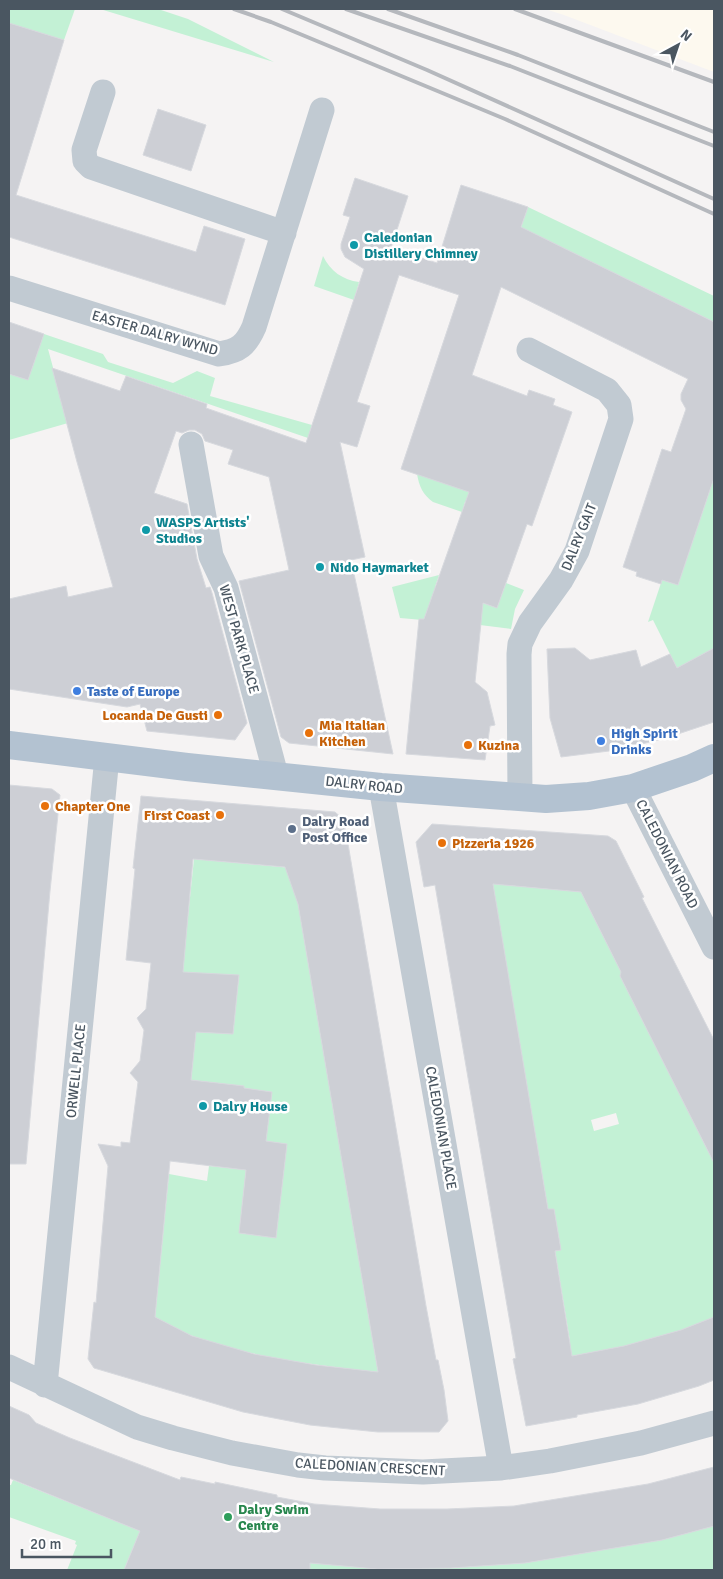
<svg xmlns="http://www.w3.org/2000/svg" width="723" height="1579" viewBox="0 0 723 1579" font-family="Signika,sans-serif">
	<style>
		.commercial { fill: #fdf9ef }
		.green { fill: #c3f1d5; fill-rule: evenodd }
		.building { fill: #cdcfd5; stroke: #d7d9de; fill-rule: evenodd }
		.lines { fill: none; stroke-linecap: round; stroke-linejoin: round }
		.street { stroke: #c1cad2; stroke-width: 25 }
		.primary { stroke: #b3c2d1; stroke-width: 28 }
		.rail { stroke: #b5b8bd; stroke-width: 4 }
		.culture-dot { fill: #0f9aa8; stroke: #fff; stroke-width: 2 }
		.shop-dot { fill: #3f7fe0; stroke: #fff; stroke-width: 2 }
		.food-dot { fill: #e8710a; stroke: #fff; stroke-width: 2 }
		.service-dot { fill: #5c6f8a; stroke: #fff; stroke-width: 2 }
		.leisure-dot { fill: #2e9e5b; stroke: #fff; stroke-width: 2 }
		.labels { text-anchor: middle; dominant-baseline: central; stroke-width: 5; stroke-linejoin: round; paint-order: stroke }
		.culture-label { font-size: 14px; font-weight: bold; fill: #0d838f; stroke: #fff; text-anchor: start }
		.street-label { font-size: 14px; fill: #4a5661; stroke: #fff }
		.shop-label { font-size: 14px; font-weight: bold; fill: #366cbe; stroke: #fff; text-anchor: start }
		.food-label { font-size: 14px; font-weight: bold; fill: #c56008; stroke: #fff; text-anchor: start }
		.service-label { font-size: 14px; font-weight: bold; fill: #4e5e75; stroke: #fff; text-anchor: start }
		.leisure-label { font-size: 14px; font-weight: bold; fill: #27864d; stroke: #fff; text-anchor: start }
	</style>
	<rect width="100%" height="100%" fill="#f5f3f3"/>
	<path class="commercial" d="M 545,9 L 714,9 L 714,72 L 564,15 Z"/>
	<path class="green" d="M 9,9 L 75,9 L 64,40 L 11,24 L 9,30 Z
		M 100,9 L 158,9 L 188,19 L 274,62 Z
		M 528,207 L 714,296 L 714,322 L 541,237 L 501,287 Z
		M 323,256 C 330,271 343,280 359,282 L 354,300 L 314,286 Z
		M 44,334 L 103,354 L 108,362 L 173,383 L 197,371 L 215,378 L 210,396 L 312,425 L 308,438 L 48,349 L 68,423 L 9,440 L 9,374 L 28,380 Z
		M 498,424 L 470,504 L 465,502 L 462,512 L 433,502 C 423,495 419,486 417,474 Z
		M 714,478 L 714,648 L 677,668 L 653,620 L 648,622 L 662,580 L 678,585 Z
		M 439,575 L 435,587 L 497,608 L 506,583 L 524,590 L 515,609 L 511,629 L 480,625 L 400,618 L 392,587 Z
		M 194,859 L 292,868 L 378,1372 C 316,1365 252,1358 193,1336 C 180,1332 167,1323 155,1317 L 169,1174 L 207,1181 L 209,1166 L 246,1170 L 239,1233 L 276,1238 L 287,1144 L 266,1141 L 272,1092 L 244,1088 L 244,1086 L 191,1080 L 196,1032 L 233,1034 L 239,976 L 150,971 L 183,965 Z
		M 491,879 L 504,885 L 581,892 L 621,972 L 620,976 L 714,1163 L 714,1317 L 681,1330 L 624,1346 L 566,1357 L 565,1348 L 570,1341 L 555,1251 L 561,1250 L 554,1209 L 548,1209 ZM 616,1113 L 619,1124 L 594,1131 L 591,1120 Z
		M 13,1480 L 140,1531 L 125,1567 L 132,1570 L 67,1570 L 77,1545 L 75,1544 L 76,1541 L 9,1517 L 9,1485 L 11,1485 Z
		M 714,1526 L 714,1570 L 310,1570 L 310,1563 L 377,1569 L 451,1568 L 525,1563 L 662,1540 Z"/>
	<path class="building" d="M 9,23 L 64,40 L 16,195 L 196,252 L 204,226 L 245,239 L 225,305 L 9,237 Z
		M 158,109 L 206,125 L 191,171 L 143,155 Z
		M 355,178 L 408,196 L 391,248 L 437,263 L 461,185 L 528,207 L 521,227 L 714,322 L 714,478 L 678,585 L 662,580 L 661,584 L 636,576 L 637,572 L 623,567 L 662,449 L 671,452 L 686,409 L 681,400 L 681,394 L 688,379 L 501,287 L 472,375 L 527,396 L 529,390 L 555,399 L 553,405 L 572,412 L 532,526 L 527,524 L 497,608 L 483,603 L 475,682 L 487,692 L 495,725 L 490,726 L 485,760 L 406,754 L 419,619 L 424,619 L 469,492 L 401,469 L 459,295 L 399,275 L 357,402 L 370,406 L 357,447 L 340,442 L 365,557 L 351,560 L 393,754 L 289,743 L 281,737 L 239,581 L 289,570 L 269,477 L 228,464 L 233,450 L 205,441 L 202,434 L 195,430 L 189,430 L 182,433 L 176,431 L 154,493 L 187,504 L 197,559 L 206,588 L 210,587 L 212,593 L 247,723 L 235,740 L 147,731 L 140,704 L 127,707 L 9,689 L 9,599 L 66,586 L 68,597 L 113,587 L 77,462 L 52,368 L 120,391 L 126,376 L 207,404 L 206,408 L 306,443 L 364,269 L 345,257 L 341,249 L 341,244 L 350,217 L 343,215 Z
		M 9,322 L 44,334 L 28,380 L 9,374 Z
		M 575,648 L 590,660 L 636,650 L 641,667 L 670,654 L 677,668 L 714,648 L 714,722 L 666,738 L 617,750 L 561,757 L 550,718 L 547,649 Z
		M 9,785 L 52,789 L 60,795 L 50,891 L 26,1164 L 9,1164 Z
		M 141,796 L 335,812 L 344,820 L 426,1306 L 436,1360 L 438,1360 L 444,1390 L 448,1421 L 439,1432 L 378,1432 L 310,1425 L 243,1412 L 94,1368 L 88,1359 L 94,1302 L 96,1303 L 108,1166 L 98,1144 L 121,1147 L 121,1142 L 130,1143 L 138,1082 L 130,1073 L 140,1061 L 144,1030 L 137,1018 L 146,1009 L 151,963 L 126,960 L 135,869 L 133,868 ZM 193,859 L 285,867 L 298,904 L 378,1372 L 316,1365 L 254,1354 L 192,1336 L 155,1317 L 170,1161 L 246,1170 L 239,1233 L 276,1238 L 287,1144 L 266,1141 L 272,1092 L 244,1088 L 244,1086 L 191,1080 L 196,1032 L 233,1034 L 239,975 L 183,972 Z
		M 432,824 L 608,836 L 616,841 L 644,897 L 642,898 L 714,1040 L 714,1163 L 620,976 L 621,972 L 581,892 L 493,884 L 548,1209 L 554,1209 L 561,1250 L 555,1251 L 572,1356 L 624,1346 L 681,1330 L 714,1317 L 714,1380 L 699,1386 L 638,1404 L 577,1415 L 577,1417 L 526,1426 L 513,1359 L 516,1358 L 435,885 L 424,887 L 416,842 Z
		M 9,1406 L 29,1415 L 36,1423 L 70,1438 L 180,1480 L 181,1477 L 215,1484 L 215,1482 L 277,1495 L 277,1497 L 314,1504 L 380,1509 L 447,1509 L 514,1506 L 648,1484 L 714,1467 L 714,1526 L 662,1540 L 525,1563 L 451,1568 L 377,1569 L 310,1563 L 310,1570 L 124,1570 L 140,1531 L 9,1478 Z"/>
	<g class="lines">
		<path class="street" d="M 103,92 L 84,150 L 85,161 L 91,167 L 284,233
			M 9,288 L 219,354 C 239,351 246,345 254,327 L 322,110
			M 191,444 L 211,556 L 226,588 L 276,775
			M 381,787 L 501,1468
			M 633,788 L 714,947
			M 520,797 L 519,654 L 520,644 L 530,623 L 561,580 L 577,551 L 621,419 L 619,405 L 607,390 L 529,350
			M 9,1367 L 137,1427 L 173,1438 L 232,1453 L 298,1465 L 325,1468 L 423,1472 L 501,1468 L 550,1461 L 641,1443 L 714,1423
			M 45,1385 L 107,757"/>
		<path class="primary" d="M 9,745 L 187,767 L 381,787 L 546,799 L 589,796 L 633,788 L 692,768 L 714,758"/>
		<path class="rail" d="M 234,9 L 271,22 L 505,119 L 714,214
			M 282,9 L 427,70 L 714,199
			M 346,9 L 510,66 L 714,146
			M 388,9 L 518,55 L 714,132
			M 515,9 L 714,82"/>
	</g>
	<g class="culture-dot">
		<circle cx="354" cy="245" r="5"/>
		<circle cx="146" cy="530" r="5"/>
		<circle cx="320" cy="567" r="5"/>
		<circle cx="203" cy="1106" r="5"/>
	</g>
	<g class="shop-dot">
		<circle cx="77" cy="691" r="5"/>
		<circle cx="601" cy="741" r="5"/>
	</g>
	<g class="food-dot">
		<circle cx="218" cy="715" r="5"/>
		<circle cx="309" cy="733" r="5"/>
		<circle cx="468" cy="745" r="5"/>
		<circle cx="45" cy="806" r="5"/>
		<circle cx="220" cy="815" r="5"/>
		<circle cx="442" cy="843" r="5"/>
	</g>
	<circle class="service-dot" cx="292" cy="829" r="5"/>
	<circle class="leisure-dot" cx="228" cy="1517" r="5"/>
	<g class="labels">
		<g class="culture-label">
			<text x="364" y="237">Caledonian<tspan x="364" dy="16">Distillery Chimney</tspan></text>
			<text x="156" y="522">WASPS Artists'<tspan x="156" dy="16">Studios</tspan></text>
			<text x="330" y="567">Nido Haymarket</text>
			<text x="213" y="1106">Dalry House</text>
		</g>
		<g class="street-label">
			<text transform="translate(155 333) rotate(16)">EASTER DALRY WYND</text>
			<text transform="translate(579 537) rotate(-68)">DALRY GAIT</text>
			<text transform="translate(239 639) rotate(74)">WEST PARK PLACE</text>
			<text transform="translate(364 785) rotate(6)">DALRY ROAD</text>
			<text transform="translate(667 854) rotate(63)">CALEDONIAN ROAD</text>
			<text transform="translate(76 1071) rotate(-84)">ORWELL PLACE</text>
			<text transform="translate(441 1128) rotate(80)">CALEDONIAN PLACE</text>
			<text transform="translate(370 1467) rotate(3)">CALEDONIAN CRESCENT</text>
		</g>
		<g class="shop-label">
			<text x="87" y="691">Taste of Europe</text>
			<text x="611" y="733">High Spirit<tspan x="611" dy="16">Drinks</tspan></text>
		</g>
		<g class="food-label">
			<text x="208" y="715" text-anchor="end">Locanda De Gusti</text>
			<text x="319" y="725">Mia Italian<tspan x="319" dy="16">Kitchen</tspan></text>
			<text x="478" y="745">Kuzina</text>
			<text x="55" y="806">Chapter One</text>
			<text x="210" y="815" text-anchor="end">First Coast</text>
			<text x="452" y="843">Pizzeria 1926</text>
		</g>
		<g class="service-label">
			<text x="302" y="821">Dalry Road<tspan x="302" dy="16">Post Office</tspan></text>
		</g>
		<g class="leisure-label">
			<text x="238" y="1509">Dalry Swim<tspan x="238" dy="16">Centre</tspan></text>
		</g>
	</g>
	<rect width="723" height="1579" fill="none" stroke="#4a5661" stroke-width="20"/>
	<g transform="translate(678 45) rotate(40)" stroke="#ffffff" stroke-width="4" paint-order="stroke">
	<path d="M0-4L9 19L0 12L-9 19Z" fill="#4a5661"/>
	<text y="-8" font-size="14" font-weight="bold" text-anchor="middle" fill="#4a5661">N</text>
	</g>
	<path d="M22 1549v8h89v-8" fill="none" stroke="#4a5661" stroke-width="2.5"/>
	<text x="30" y="1549" font-size="15" fill="#4a5661" stroke="#ffffff" stroke-width="4" paint-order="stroke">20 m</text>
</svg>
